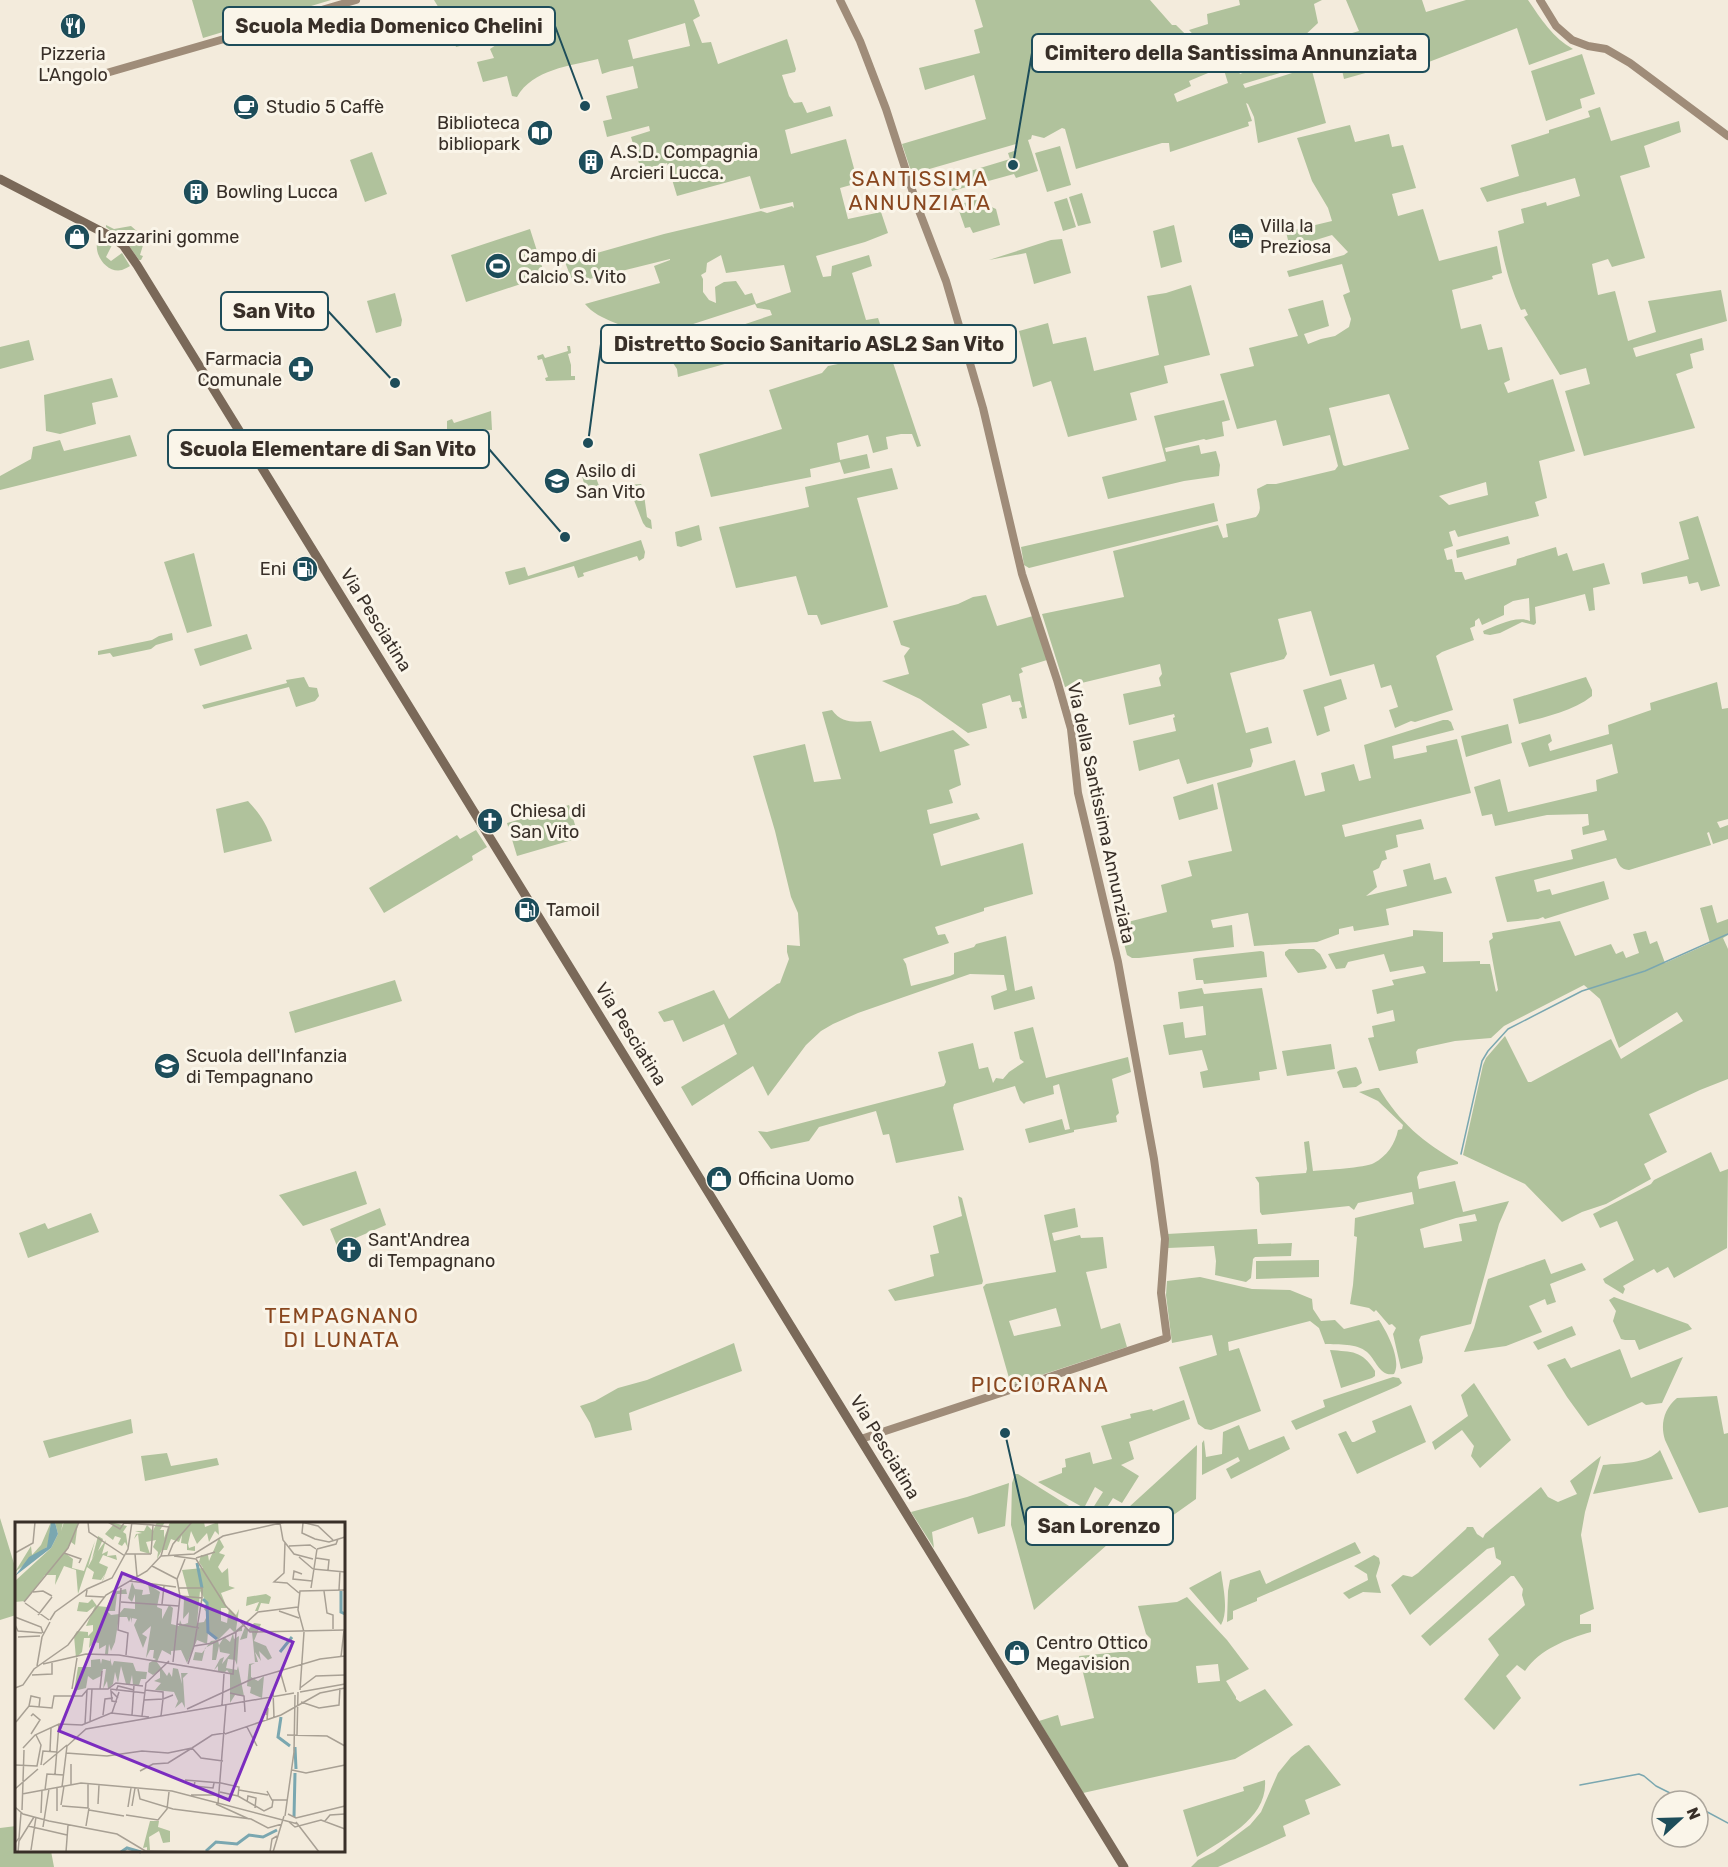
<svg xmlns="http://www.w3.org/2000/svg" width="1728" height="1867" viewBox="0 0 1728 1867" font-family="Rubik,sans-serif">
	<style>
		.green { fill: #b0c29c; fill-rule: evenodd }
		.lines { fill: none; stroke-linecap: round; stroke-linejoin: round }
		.stream { stroke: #7aa7b0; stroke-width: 1.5 }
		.secondary { stroke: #9f8c79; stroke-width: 8 }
		.primary { stroke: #7a6959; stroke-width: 9 }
		.labels { text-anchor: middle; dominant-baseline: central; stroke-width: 6; stroke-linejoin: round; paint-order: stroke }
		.poi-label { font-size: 18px; fill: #382f28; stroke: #faf5e9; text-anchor: start }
		.street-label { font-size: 18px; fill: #382f28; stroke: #faf5e9 }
		.quarter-label { font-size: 21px; letter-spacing: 1.5px; fill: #89471f; stroke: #faf5e9 }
		.inset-river { fill: none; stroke: #7aa7b0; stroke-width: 3 }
		.inset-road { fill: none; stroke: #a8a094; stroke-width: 1.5 }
		.view { fill: #7b2cbf; fill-opacity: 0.15; stroke: #7b2cbf; stroke-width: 3 }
		.inset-edge { fill: none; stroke: #382f28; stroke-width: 3 }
		.leader { fill: none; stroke: #1d4d5a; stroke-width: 2 }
		.callout-dot { fill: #1d4d5a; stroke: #faf5e9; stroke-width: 2 }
		.callout { fill: #faf5e9; stroke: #1d4d5a; stroke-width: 2 }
		.callout-label { font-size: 20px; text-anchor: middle; font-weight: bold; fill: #382f28 }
	</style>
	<rect width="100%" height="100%" fill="#f3ebdc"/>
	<path class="green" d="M 192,0 L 331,0 L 288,13 L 278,13 L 262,6 L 252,9 L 236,28 L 203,38 Z
		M 434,0 L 694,0 L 700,16 L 693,20 L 702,43 L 711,42 L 718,64 L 787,39 L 796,69 L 795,72 L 782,75 L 789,96 L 794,103 L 802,102 L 807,113 L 830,106 L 833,116 L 785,130 L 791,154 L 846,139 L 858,183 L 840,188 L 848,219 L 881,212 L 888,233 L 865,242 L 816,256 L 823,277 L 831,276 L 832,266 L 869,255 L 872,266 L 852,273 L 866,320 L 878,318 L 921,446 L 917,447 L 912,434 L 901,434 L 886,437 L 888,449 L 873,453 L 868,435 L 837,443 L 840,460 L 867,454 L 870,468 L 844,474 L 840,462 L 810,469 L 811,477 L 711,497 L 699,454 L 782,429 L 769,390 L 822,373 L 828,366 L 843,363 L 850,353 L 847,346 L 839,344 L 813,347 L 806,342 L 810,338 L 739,360 L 678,377 L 677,369 L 665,351 L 772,315 L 770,310 L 757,308 L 755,304 L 653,337 L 649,334 C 629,327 599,321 585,304 L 660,283 L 654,266 L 670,260 L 670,259 L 573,283 L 565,262 L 664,234 L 761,211 L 767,213 L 792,206 L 794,208 L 793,202 L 760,209 L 750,176 L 677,196 L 667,163 L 641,170 L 631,137 L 650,131 L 649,126 L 607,137 L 603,121 L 612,119 L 606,96 L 638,88 L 633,66 L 611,71 L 602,74 L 598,59 C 570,66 533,69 517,97 L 512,96 L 507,76 L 483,82 L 477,62 L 494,58 L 490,49 L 496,45 L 497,37 L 456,47 L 451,28 ZM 685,23 L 690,46 L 633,59 L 628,40 ZM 721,255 L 726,273 L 784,265 L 791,292 L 756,304 L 752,293 L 745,295 L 736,281 L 724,282 L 715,287 L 716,303 L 709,300 L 703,292 L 703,279 L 701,275 L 706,272 L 707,263 Z
		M 975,0 L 1150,0 L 1172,25 L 1176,25 L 1220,68 L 1189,81 L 1191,86 L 1174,94 L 1177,102 L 1228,83 L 1223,67 L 1189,30 L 1208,24 L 1207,14 L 1240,5 L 1239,0 L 1322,0 L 1314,4 L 1318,23 L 1303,37 L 1304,42 L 1235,63 L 1240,74 L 1245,72 L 1243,65 L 1284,52 L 1287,59 L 1290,57 L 1292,62 L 1308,56 L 1310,64 L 1243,84 L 1245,88 L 1311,67 L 1326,123 L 1258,143 L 1254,117 L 1248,104 L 1246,103 L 1252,121 L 1248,122 L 1249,126 L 1170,152 L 1169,143 L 1162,143 L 1076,169 L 1065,129 L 1062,128 L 1044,138 L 1032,135 L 1031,139 L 1028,140 L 1038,171 L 1016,178 L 1014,174 L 952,191 L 947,178 L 1010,159 L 1008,153 L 1017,150 L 1016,144 L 912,174 L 902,144 L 986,119 L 974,75 L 925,90 L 919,68 L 980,53 L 974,30 L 983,27 Z
		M 1346,0 L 1422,0 L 1426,12 L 1466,0 L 1528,0 C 1541,19 1553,38 1573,49 L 1529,65 L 1517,28 L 1421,65 L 1419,58 L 1344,79 L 1335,38 L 1359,31 Z
		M 1582,54 L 1595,94 L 1580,99 L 1582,108 L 1546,121 L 1531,71 Z
		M 1600,107 L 1611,141 L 1679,121 L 1681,132 L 1644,146 L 1650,167 L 1620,176 L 1645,258 L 1612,267 L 1608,259 L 1592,264 L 1598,295 L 1615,291 L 1628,341 L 1656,332 L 1648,301 L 1721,290 L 1727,321 L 1633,348 L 1636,357 L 1702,338 L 1704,350 L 1690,354 L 1693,368 L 1676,374 L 1695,428 L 1584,456 L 1565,391 L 1590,384 L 1586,368 L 1560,375 L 1524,317 L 1528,315 L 1525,309 L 1521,310 C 1509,285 1503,258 1498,231 L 1524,223 L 1521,209 L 1546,202 L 1547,206 L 1580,196 L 1575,178 L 1487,202 L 1480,188 L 1519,176 L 1511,145 L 1549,133 L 1549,130 L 1590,117 L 1588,111 Z
		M 1350,125 L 1355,142 L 1389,134 L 1392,147 L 1403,145 L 1416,188 L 1392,194 L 1398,216 L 1423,209 L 1439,261 L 1497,246 L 1502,273 L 1492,276 L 1493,279 L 1452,290 L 1461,329 L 1481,324 L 1488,350 L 1502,347 L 1510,380 L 1504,383 L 1508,393 L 1553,379 L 1575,451 L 1539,461 L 1547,498 L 1535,502 L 1539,516 L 1458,537 L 1455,530 L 1449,532 L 1453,546 L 1444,549 L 1447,560 L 1452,559 L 1455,572 L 1462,572 L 1465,580 L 1516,565 L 1517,559 L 1556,547 L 1558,556 L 1567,553 L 1573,571 L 1604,563 L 1610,584 L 1593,588 L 1595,610 L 1589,611 L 1585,594 L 1535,607 L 1536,623 L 1534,625 L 1522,622 L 1500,633 L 1490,635 L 1484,634 L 1483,631 C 1496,626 1516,615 1530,621 L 1529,598 L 1513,601 L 1504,606 L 1504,615 L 1482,625 L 1479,618 L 1475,621 L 1475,626 L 1470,628 L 1474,640 L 1442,652 L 1436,656 L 1453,710 L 1415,722 L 1411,721 L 1395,728 L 1389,710 L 1398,707 L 1391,685 L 1381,688 L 1374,664 L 1330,676 L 1311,611 L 1278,619 L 1287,654 L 1284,659 L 1230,673 L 1246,733 L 1268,727 L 1272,743 L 1250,749 L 1253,761 L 1251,767 L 1187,784 L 1179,759 L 1139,771 L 1133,741 L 1176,731 L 1173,718 L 1175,717 L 1174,714 L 1129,725 L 1123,694 L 1161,686 L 1159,678 L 1162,674 L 1160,664 L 1065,687 L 1042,614 L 1124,597 L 1113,551 L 1218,525 L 1223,538 L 1228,537 L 1226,524 L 1256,517 C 1264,509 1257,499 1257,489 L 1267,484 L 1276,484 L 1335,470 L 1338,466 L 1330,435 L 1283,446 L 1276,420 L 1237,429 L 1220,374 L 1254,366 L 1249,348 L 1298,336 L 1288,309 L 1323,300 L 1329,326 L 1304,334 L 1308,344 L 1321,339 L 1335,336 L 1349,327 L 1351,319 L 1343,295 L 1350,292 L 1342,264 L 1289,277 L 1287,271 L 1344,255 L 1348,252 L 1332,235 L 1290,248 L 1286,232 L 1332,221 L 1328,208 L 1312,181 L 1297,138 ZM 1389,394 L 1409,449 L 1345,466 L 1343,465 L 1329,408 ZM 1486,482 L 1488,495 L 1449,505 L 1439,496 Z
		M 1060,146 L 1071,185 L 1047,192 L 1035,153 Z
		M 372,152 L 387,194 L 365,202 L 350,160 Z
		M 1082,193 L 1091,223 L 1078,226 L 1069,197 Z
		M 983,198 L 987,205 L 996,209 L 1000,225 L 973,233 L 970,227 L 965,228 L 957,205 Z
		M 1067,198 L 1076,227 L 1063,231 L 1054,202 Z
		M 106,225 L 114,229 L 131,226 L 139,233 L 144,242 L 140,255 L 143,256 L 141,260 L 139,260 L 127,243 L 106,227 Z
		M 1174,225 L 1182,262 L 1161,268 L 1153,231 Z
		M 530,229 L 545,276 L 466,302 L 451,255 Z
		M 99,237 L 112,245 L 106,257 L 111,261 L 122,253 L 130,266 C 128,267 125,269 122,270 C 106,274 91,252 99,237 Z
		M 1062,239 L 1071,273 L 1034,284 L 1026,253 L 989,260 L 1051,240 Z
		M 1191,285 L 1210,355 L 1164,366 L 1168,383 L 1130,393 L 1137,420 L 1068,437 L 1051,381 L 1033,387 L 1019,331 L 1048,323 L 1053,344 L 1086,337 L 1094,371 L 1159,355 L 1147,296 L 1166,293 Z
		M 395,293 L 402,320 L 401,326 L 376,333 L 367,301 Z
		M 29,340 L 34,360 L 0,369 L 0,347 Z
		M 567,346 L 570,346 L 571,353 L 568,354 L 571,365 L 571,376 L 575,376 L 575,380 L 546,381 L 545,378 L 548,377 L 542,359 L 538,360 L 537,356 L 543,354 L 545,358 L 568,351 Z
		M 112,378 L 118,397 L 92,403 L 96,424 L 60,434 L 46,431 L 44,395 Z
		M 1224,400 L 1230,420 L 1222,422 L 1224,436 L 1206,440 L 1204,439 L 1165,448 L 1166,452 L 1199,445 L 1201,454 L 1216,451 L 1220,465 L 1219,476 L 1184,481 L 1108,499 L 1102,477 L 1166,461 L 1154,416 Z
		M 491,411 L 492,430 L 457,429 L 456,434 L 447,433 L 447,421 L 452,419 L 454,423 Z
		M 130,435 L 137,456 L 0,490 L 0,476 L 31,459 L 33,447 L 60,440 L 64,451 Z
		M 591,465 L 603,496 L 589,501 L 580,469 Z
		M 892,468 L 898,489 L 857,498 L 888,607 L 821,625 L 817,615 L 808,615 L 796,576 L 736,588 L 719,527 L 809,507 L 805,487 Z
		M 641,484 L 643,487 L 647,517 L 651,520 L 652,529 L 646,527 L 643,523 L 628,485 Z
		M 1214,503 L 1218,521 L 1029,568 L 1024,565 L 1021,547 Z
		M 1698,516 L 1720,586 L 1701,591 L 1698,582 L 1689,584 L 1687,576 L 1643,584 L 1641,573 L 1689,559 L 1679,522 Z
		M 699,525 L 702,540 L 681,547 L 677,546 L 675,532 Z
		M 1508,536 L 1510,544 L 1457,558 L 1456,550 Z
		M 641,540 L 645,552 L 644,558 L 639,561 L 637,556 L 583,573 L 584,576 L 578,578 L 574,566 L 509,585 L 505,572 L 525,567 L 528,576 Z
		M 194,553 L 212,626 L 187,633 L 164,562 Z
		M 986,595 L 997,626 L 1033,616 L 1047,660 L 1021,668 L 1023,672 L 1019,674 L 1027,718 L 1022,719 L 1019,708 L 1022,707 L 1020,701 L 1012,702 L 1010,695 L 982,704 L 987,728 L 968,733 L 920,699 L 882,681 L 909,674 L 904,656 L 910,648 L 901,645 L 893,621 L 958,604 L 973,597 Z
		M 172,633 L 173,640 L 156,645 L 151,649 L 113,657 L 110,653 L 98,655 L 98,651 L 152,640 L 159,636 Z
		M 247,634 L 252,649 L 200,666 L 194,649 Z
		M 304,677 L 309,687 L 317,688 L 319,696 L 315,701 L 296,707 L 289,687 L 204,709 L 202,705 L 287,683 L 286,680 Z
		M 1586,677 L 1592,690 L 1592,696 C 1572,712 1544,717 1519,724 L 1513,699 Z
		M 1341,679 L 1347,699 L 1324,707 L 1330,731 L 1317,736 L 1303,690 Z
		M 1717,682 L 1722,709 L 1728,708 L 1728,819 L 1717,822 L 1720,828 L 1728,825 L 1728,839 L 1713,844 L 1709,832 L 1707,833 L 1711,845 L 1629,870 C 1620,869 1619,865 1616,858 L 1534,880 L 1537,892 L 1550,889 L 1552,895 L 1604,881 L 1609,899 L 1545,919 L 1543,917 L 1538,919 L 1507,922 L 1495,877 L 1573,859 L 1571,850 L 1607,840 L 1604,830 L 1583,835 L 1582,827 L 1589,825 L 1588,814 L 1547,815 L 1495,826 L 1492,814 L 1482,816 L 1474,787 L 1500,779 L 1508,812 L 1597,791 L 1596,780 L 1618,773 L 1612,744 L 1529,767 L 1521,743 L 1550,734 L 1552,741 L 1548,744 L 1550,751 L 1609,734 L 1608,725 L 1651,710 L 1650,703 Z
		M 832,710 C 842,724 855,722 871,721 L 880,752 L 953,730 L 970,745 L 954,750 L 961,785 L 949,790 L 953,803 L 927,810 L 930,824 L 977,813 L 980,819 L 933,834 L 941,866 L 1023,843 L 1033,894 L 984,908 L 984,911 L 935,927 L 938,935 L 945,934 L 949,943 L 903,959 L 906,964 L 911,986 L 950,976 L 954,974 L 954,953 L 974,947 L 976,944 L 1006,936 L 1015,991 L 1032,986 L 1035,999 L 994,1010 L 991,996 L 1007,990 L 1004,975 L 970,974 L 858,1013 L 833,1024 L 821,1031 L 806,1045 L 768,1096 L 753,1066 L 692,1106 L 681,1087 L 737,1054 L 724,1024 L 683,1042 L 673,1020 L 664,1022 L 658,1012 L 714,990 L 729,1019 L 777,984 L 780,983 L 789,959 L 787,952 L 787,945 L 800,946 L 798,913 L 791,897 L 775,831 L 753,756 L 805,744 L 814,782 L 841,779 L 822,712 Z
		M 1443,720 L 1448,720 L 1451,722 L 1454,730 L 1392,746 L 1394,759 L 1427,752 L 1426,746 L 1457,739 L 1471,793 L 1342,825 L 1345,837 L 1421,819 L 1424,829 L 1396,835 L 1398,847 L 1385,851 L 1387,859 L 1382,861 L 1379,868 L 1373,871 L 1377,887 L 1366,896 L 1407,886 L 1403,870 L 1430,863 L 1434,880 L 1446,877 L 1452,893 L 1386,909 L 1389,925 L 1354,931 L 1353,926 L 1339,929 L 1339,934 L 1317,942 L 1254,946 L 1248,913 L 1211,920 L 1213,928 L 1232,925 L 1234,947 L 1139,958 L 1132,958 L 1127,955 L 1121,932 L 1116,925 L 1167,912 L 1161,885 L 1192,876 L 1188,861 L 1232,851 L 1217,783 L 1295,760 L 1305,796 L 1325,791 L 1321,773 L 1354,764 L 1359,781 L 1371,778 L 1364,745 Z
		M 1508,724 L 1512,743 L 1466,757 L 1461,736 Z
		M 1213,784 L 1218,809 L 1179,820 L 1173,797 Z
		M 248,801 C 260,814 267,824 272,841 L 224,853 L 216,809 Z
		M 569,805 L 579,838 L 517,856 L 507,823 Z
		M 476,830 L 487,847 L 472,856 L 473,860 L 384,913 L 369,888 L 457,835 L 460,839 Z
		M 1712,905 L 1717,923 L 1728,919 L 1728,935 L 1723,938 L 1728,949 L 1728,1079 L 1700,1090 L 1649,1114 L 1667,1152 L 1644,1164 L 1651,1179 L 1606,1204 L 1582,1212 L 1562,1222 L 1525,1184 L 1463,1155 L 1483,1065 L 1486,1058 L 1505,1036 L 1528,1082 L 1531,1082 L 1611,1039 L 1621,1059 L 1683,1021 L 1677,1012 L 1619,1048 L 1600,999 L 1584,985 L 1504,1026 L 1491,1038 L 1455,1041 L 1418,1049 L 1416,1052 L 1418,1063 L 1379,1071 L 1368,1038 L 1374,1037 L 1372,1026 L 1395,1021 L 1393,1010 L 1377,1014 L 1372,990 L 1394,985 L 1392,980 L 1426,973 L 1423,966 L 1390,972 L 1384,954 L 1348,962 L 1345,968 L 1336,969 L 1328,954 L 1413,936 L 1413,930 L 1443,932 L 1443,962 L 1480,961 L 1480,964 L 1490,964 L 1496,992 L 1498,990 L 1489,941 L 1493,938 L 1492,933 L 1560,921 L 1575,956 L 1611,944 L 1616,954 L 1623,951 L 1626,958 L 1639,953 L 1633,934 L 1646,931 L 1650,944 L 1657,941 L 1665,963 L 1710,943 L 1700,908 Z
		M 1289,949 L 1314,949 L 1320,954 L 1327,967 L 1325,969 L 1298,973 L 1285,955 L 1285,952 Z
		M 1261,951 L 1264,952 L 1267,977 L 1204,984 L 1203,980 L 1196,980 L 1193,959 L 1196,958 Z
		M 395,980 L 402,1001 L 295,1033 L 289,1012 Z
		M 1202,988 L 1204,994 L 1262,988 L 1277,1069 L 1259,1072 L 1260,1080 L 1203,1088 L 1200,1072 L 1208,1070 L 1202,1050 L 1169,1055 L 1163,1025 L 1183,1022 L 1185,1038 L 1206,1035 L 1203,1006 L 1180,1009 L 1178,992 Z
		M 1033,1027 L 1046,1078 L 1128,1057 L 1131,1072 L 1112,1079 L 1119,1113 L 1116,1116 L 1117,1122 L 1074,1130 L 1074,1132 L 1029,1143 L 1025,1129 L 1062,1119 L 1065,1130 L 1070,1129 L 1059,1084 L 1053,1086 L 1054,1094 L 1026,1102 L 1024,1104 L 1020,1100 L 1015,1086 L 954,1104 L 953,1108 L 964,1150 L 896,1163 L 889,1134 L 883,1135 L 876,1111 L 819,1127 L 809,1141 L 771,1149 L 758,1131 L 767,1132 L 944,1086 L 946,1082 L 938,1052 L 973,1043 L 979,1069 L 988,1067 L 993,1083 L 996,1078 L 1003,1079 L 1009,1072 L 1024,1062 L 1020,1059 L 1014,1032 Z
		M 1331,1044 L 1335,1069 L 1287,1076 L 1282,1051 Z
		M 1356,1067 L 1358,1070 L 1362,1083 L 1356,1087 L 1343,1088 L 1337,1072 L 1340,1070 Z
		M 1376,1088 L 1379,1088 C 1399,1122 1424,1143 1458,1162 L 1458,1164 L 1420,1172 L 1417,1177 L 1419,1189 L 1455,1181 L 1463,1212 L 1509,1201 L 1499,1224 L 1471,1324 L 1421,1336 L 1419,1340 L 1423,1358 L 1422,1363 L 1401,1369 L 1393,1334 L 1396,1328 L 1392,1324 L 1389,1325 L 1376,1310 L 1374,1312 L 1369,1308 L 1350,1304 L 1353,1285 L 1357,1237 L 1354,1236 L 1355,1218 L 1414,1204 L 1412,1192 L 1358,1203 L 1354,1210 L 1349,1206 L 1262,1215 L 1260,1212 L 1259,1183 L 1255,1177 L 1306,1173 L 1307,1169 L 1304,1142 L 1309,1141 L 1313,1171 C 1325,1170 1365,1168 1374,1163 C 1387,1156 1395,1144 1398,1130 L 1402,1129 L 1403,1125 L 1378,1101 L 1359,1092 ZM 1475,1214 L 1477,1221 L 1459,1224 L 1462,1241 L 1424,1248 L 1420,1229 L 1456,1218 Z
		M 1711,1152 L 1720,1172 L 1728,1169 L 1727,1248 L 1674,1278 L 1668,1267 L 1657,1273 L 1654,1269 L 1623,1286 L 1625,1289 L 1623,1294 L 1605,1283 L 1603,1279 L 1634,1260 L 1617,1221 L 1600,1228 L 1593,1214 L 1651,1184 L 1654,1180 Z
		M 356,1171 L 367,1204 L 303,1226 L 279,1195 Z
		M 958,1196 L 962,1198 L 983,1281 L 982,1284 L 895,1301 L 888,1290 L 934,1276 L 930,1255 L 939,1253 L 933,1226 L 962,1216 Z
		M 380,1208 L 386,1225 L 337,1246 L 330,1229 Z
		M 1075,1208 L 1078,1227 L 1052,1233 L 1054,1241 L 1080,1235 L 1081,1238 L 1103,1237 L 1107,1268 L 1086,1272 L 1101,1329 L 1120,1323 L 1127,1347 L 1011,1385 L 983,1287 L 986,1284 L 1056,1272 L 1044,1215 ZM 1056,1308 L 1061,1326 L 1014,1336 L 1009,1321 Z
		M 91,1213 L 99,1232 L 28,1258 L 19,1233 L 45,1223 L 48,1229 Z
		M 1257,1229 L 1258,1244 L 1292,1243 L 1291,1256 L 1255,1257 L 1253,1259 L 1251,1278 L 1246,1282 L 1215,1275 L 1216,1261 L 1214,1246 L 1168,1248 L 1167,1234 Z
		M 1545,1259 L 1551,1274 L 1582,1263 L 1586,1270 L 1550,1284 L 1556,1302 L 1547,1305 L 1545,1299 L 1529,1306 L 1542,1332 L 1506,1346 L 1464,1352 L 1474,1328 L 1488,1279 Z
		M 1319,1260 L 1319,1277 L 1256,1279 L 1256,1261 Z
		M 1200,1277 L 1252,1289 L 1290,1290 L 1312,1299 L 1313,1309 L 1321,1321 L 1335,1320 L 1344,1329 L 1379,1320 C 1387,1332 1402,1360 1394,1374 C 1380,1377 1376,1360 1367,1352 C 1356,1343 1339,1345 1325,1344 L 1319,1328 L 1310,1321 L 1228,1342 L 1229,1351 L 1239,1348 L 1261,1411 L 1211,1430 L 1205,1429 L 1198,1424 L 1179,1367 L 1217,1355 L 1212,1335 L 1172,1343 L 1166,1295 L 1167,1281 Z
		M 1614,1297 L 1688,1324 L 1692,1329 L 1639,1350 L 1635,1340 L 1625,1340 L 1621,1339 L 1613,1321 L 1616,1311 L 1609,1300 Z
		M 1572,1326 L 1576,1335 L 1538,1350 L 1533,1342 Z
		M 734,1343 L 742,1371 L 629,1413 L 632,1430 L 595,1438 L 590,1423 L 580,1406 L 595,1401 L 618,1388 L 647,1380 Z
		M 1620,1349 L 1631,1378 L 1683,1357 L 1662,1403 L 1646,1405 L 1642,1402 L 1588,1426 L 1567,1397 L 1547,1365 L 1565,1358 L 1571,1368 Z
		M 1330,1350 C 1352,1352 1362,1350 1375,1371 L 1375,1376 L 1372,1378 L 1341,1388 Z
		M 1393,1377 L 1399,1378 L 1402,1383 L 1398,1386 L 1296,1430 L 1291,1421 L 1325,1407 L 1323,1400 Z
		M 1474,1383 L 1511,1440 L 1480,1468 L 1471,1456 L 1474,1446 L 1462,1430 L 1435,1450 L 1432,1442 L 1468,1416 L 1461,1395 Z
		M 1717,1396 L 1724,1434 L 1728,1433 L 1728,1507 L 1699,1513 L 1665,1440 C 1660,1424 1664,1409 1677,1398 Z
		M 1184,1400 L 1190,1419 L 1129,1442 L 1134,1459 L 1121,1465 L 1139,1476 L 1122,1503 L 1113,1498 L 1101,1517 L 1091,1511 L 1103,1492 L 1095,1487 L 1084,1508 L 1038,1482 L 1062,1473 L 1062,1468 L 1066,1467 L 1065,1459 L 1090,1452 L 1093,1464 L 1112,1459 L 1101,1426 L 1131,1418 L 1130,1414 L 1152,1409 L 1153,1411 Z
		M 1411,1405 L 1426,1442 L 1357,1474 L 1338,1434 L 1346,1431 L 1352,1442 L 1354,1442 L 1376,1432 L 1372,1421 Z
		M 131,1419 L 133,1433 L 49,1458 L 43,1441 Z
		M 1239,1425 L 1249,1450 L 1284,1436 L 1290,1449 L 1231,1479 L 1226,1469 L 1240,1461 L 1238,1457 L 1202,1475 L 1202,1443 L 1204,1440 L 1206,1457 L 1222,1454 L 1223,1432 Z
		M 1197,1445 L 1196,1499 L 1134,1543 L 1110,1525 L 1108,1522 L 1109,1520 L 1129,1507 Z
		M 1660,1450 L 1673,1479 L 1593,1494 L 1603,1465 C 1622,1463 1647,1464 1660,1450 Z
		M 167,1453 L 171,1466 L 217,1458 L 219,1465 L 145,1481 L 141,1456 Z
		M 1601,1456 L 1585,1512 L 1581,1535 L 1594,1609 L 1580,1615 L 1580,1624 L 1591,1624 L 1591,1632 C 1567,1639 1540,1649 1525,1671 L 1517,1665 L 1506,1676 L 1521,1698 L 1494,1730 L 1464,1699 L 1499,1655 L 1488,1639 L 1525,1605 L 1522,1595 L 1523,1589 L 1514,1576 L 1511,1576 L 1430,1646 L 1421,1636 L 1501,1564 L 1501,1561 L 1496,1558 L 1494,1547 L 1487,1549 L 1410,1615 L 1391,1585 L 1403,1575 L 1412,1577 L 1418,1573 L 1466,1529 L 1467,1527 L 1473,1527 L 1477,1534 L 1483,1538 L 1485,1534 L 1541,1487 L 1548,1497 L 1558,1502 L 1577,1494 L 1570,1481 Z
		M 1015,1474 L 1018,1474 L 1117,1536 L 1034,1610 L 1011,1525 L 1012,1483 Z
		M 1009,1483 L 1005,1526 L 978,1534 L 973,1517 L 932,1532 L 934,1548 L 911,1512 L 967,1497 Z
		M 0,1518 L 16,1570 L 16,1615 L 0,1620 Z
		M 1355,1542 L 1361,1553 L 1257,1598 L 1257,1601 L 1233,1611 L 1233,1619 L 1227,1622 L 1228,1591 L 1230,1580 L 1260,1570 L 1266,1584 Z
		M 1374,1555 L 1379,1558 L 1380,1563 L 1376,1576 L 1381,1593 L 1363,1592 L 1349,1599 L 1343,1593 L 1368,1580 L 1367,1574 L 1354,1566 Z
		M 1221,1571 C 1223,1587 1229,1611 1221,1625 L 1189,1588 Z
		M 1187,1597 L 1227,1640 L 1249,1669 L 1226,1681 L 1236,1697 L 1236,1699 L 1240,1702 L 1265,1689 L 1293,1725 L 1235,1759 L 1083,1793 L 1039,1721 L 1058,1715 L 1061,1726 L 1094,1718 L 1079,1656 L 1150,1649 L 1151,1639 L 1146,1634 L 1138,1606 L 1177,1602 ZM 1218,1664 L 1220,1681 L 1198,1683 L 1196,1666 Z
		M 1309,1745 L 1341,1785 L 1305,1800 L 1310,1814 L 1283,1826 L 1286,1836 L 1218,1867 L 1191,1867 L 1198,1860 L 1214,1852 L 1250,1825 L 1261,1812 L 1278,1773 L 1291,1757 L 1305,1746 Z
		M 1265,1780 C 1268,1819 1224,1838 1197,1857 L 1183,1810 L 1244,1791 L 1243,1787 Z
		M 16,1826 L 16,1850 L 51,1851 L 54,1867 L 0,1867 L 0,1828 Z"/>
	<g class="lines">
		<path class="stream" d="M 1461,1154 L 1482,1061 L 1488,1051 L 1508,1029 L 1582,991 L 1645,971 L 1728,934
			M 1580,1785 L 1639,1774 L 1644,1776 L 1656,1786 L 1686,1801
			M 1698,1807 L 1728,1823"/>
		<path class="secondary" d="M 840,0 L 860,41 L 886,109 L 918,208 L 946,281 L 983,408 L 1022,574 L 1057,680 L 1071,729 L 1078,793 L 1118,962 L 1154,1159 L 1165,1239 L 1161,1293 L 1167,1338 L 861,1439
			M 1540,0 L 1556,26 L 1572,40 L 1588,46 L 1606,49 L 1630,63 L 1728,136
			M249 24a13 13 0 1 1 26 0a13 13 0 1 1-26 0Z
			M 275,27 L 291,19 L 356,0
			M 96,76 L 231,37 L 253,35"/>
		<path class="primary" d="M 0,179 L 112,237 L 123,245 L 137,265 L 1124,1867"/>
	</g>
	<defs>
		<g id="restaurant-disc" transform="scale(1.35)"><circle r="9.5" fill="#1d4d5a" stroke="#faf5e9"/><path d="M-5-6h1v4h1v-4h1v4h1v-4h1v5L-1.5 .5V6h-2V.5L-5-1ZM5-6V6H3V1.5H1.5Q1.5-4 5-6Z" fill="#fff"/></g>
		<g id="cafe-disc" transform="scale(1.35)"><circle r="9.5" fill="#1d4d5a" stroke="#faf5e9"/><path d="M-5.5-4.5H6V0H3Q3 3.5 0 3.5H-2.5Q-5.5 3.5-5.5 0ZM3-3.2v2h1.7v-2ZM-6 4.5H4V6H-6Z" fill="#fff"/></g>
		<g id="library-disc" transform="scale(1.35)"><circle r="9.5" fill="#1d4d5a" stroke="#faf5e9"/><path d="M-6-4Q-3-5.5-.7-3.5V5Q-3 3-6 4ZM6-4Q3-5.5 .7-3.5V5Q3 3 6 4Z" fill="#fff"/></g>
		<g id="building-disc" transform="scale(1.35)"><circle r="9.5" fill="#1d4d5a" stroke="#faf5e9"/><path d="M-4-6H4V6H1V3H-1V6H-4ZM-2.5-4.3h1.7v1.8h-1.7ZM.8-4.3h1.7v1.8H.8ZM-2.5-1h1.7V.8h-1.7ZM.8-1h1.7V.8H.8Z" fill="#fff"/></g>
		<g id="hotel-disc" transform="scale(1.35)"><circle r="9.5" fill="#1d4d5a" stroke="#faf5e9"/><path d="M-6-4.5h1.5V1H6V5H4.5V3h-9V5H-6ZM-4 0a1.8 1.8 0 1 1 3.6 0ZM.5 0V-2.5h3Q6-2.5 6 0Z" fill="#fff"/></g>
		<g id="shop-disc" transform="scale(1.35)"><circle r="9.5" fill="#1d4d5a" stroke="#faf5e9"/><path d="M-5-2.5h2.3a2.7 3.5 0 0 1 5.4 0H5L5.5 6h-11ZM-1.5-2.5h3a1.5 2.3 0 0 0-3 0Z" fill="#fff"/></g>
		<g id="stadium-disc" transform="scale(1.35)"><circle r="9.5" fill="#1d4d5a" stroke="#faf5e9"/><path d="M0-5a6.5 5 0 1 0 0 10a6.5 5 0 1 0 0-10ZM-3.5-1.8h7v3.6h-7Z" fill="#fff"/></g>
		<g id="pharmacy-disc" transform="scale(1.35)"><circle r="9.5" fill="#1d4d5a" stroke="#faf5e9"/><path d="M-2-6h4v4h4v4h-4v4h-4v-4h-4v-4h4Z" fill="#fff"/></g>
		<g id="school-disc" transform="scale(1.35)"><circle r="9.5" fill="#1d4d5a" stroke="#faf5e9"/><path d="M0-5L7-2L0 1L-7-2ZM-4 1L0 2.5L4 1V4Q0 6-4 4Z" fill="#fff"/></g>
		<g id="fuel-disc" transform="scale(1.35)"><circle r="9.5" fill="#1d4d5a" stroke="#faf5e9"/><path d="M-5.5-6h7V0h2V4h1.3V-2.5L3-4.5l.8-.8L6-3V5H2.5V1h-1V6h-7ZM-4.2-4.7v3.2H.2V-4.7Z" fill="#fff"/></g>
		<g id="church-disc" transform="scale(1.35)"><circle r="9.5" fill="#1d4d5a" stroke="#faf5e9"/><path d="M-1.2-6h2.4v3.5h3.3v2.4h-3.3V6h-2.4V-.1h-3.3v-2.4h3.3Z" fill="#fff"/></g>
	</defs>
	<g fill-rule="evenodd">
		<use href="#restaurant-disc" x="73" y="26"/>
		<use href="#cafe-disc" x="246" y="107"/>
		<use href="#library-disc" x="540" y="133"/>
		<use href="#building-disc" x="591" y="162"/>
		<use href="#building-disc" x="196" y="192"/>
		<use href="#hotel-disc" x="1241" y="236"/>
		<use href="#shop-disc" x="77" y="237"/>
		<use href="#stadium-disc" x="498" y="266"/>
		<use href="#pharmacy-disc" x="301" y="369"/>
		<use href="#school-disc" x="557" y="481"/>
		<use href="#fuel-disc" x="305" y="569"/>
		<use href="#church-disc" x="490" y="821"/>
		<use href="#fuel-disc" x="527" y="910"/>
		<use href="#school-disc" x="167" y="1066"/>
		<use href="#shop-disc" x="719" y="1179"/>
		<use href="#church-disc" x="349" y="1250"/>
		<use href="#shop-disc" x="1017" y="1653"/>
	</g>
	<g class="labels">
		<g class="poi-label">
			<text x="73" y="54" text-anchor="middle">Pizzeria<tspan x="73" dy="21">L'Angolo</tspan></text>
			<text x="266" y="107">Studio 5 Caffè</text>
			<text x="520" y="123" text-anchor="end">Biblioteca<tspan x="520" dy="21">bibliopark</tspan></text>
			<text x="610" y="152">A.S.D. Compagnia<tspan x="610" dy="21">Arcieri Lucca.</tspan></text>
			<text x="216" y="192">Bowling Lucca</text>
			<text x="1260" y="226">Villa la<tspan x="1260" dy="21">Preziosa</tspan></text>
			<text x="97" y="237">Lazzarini gomme</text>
			<text x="518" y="256">Campo di<tspan x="518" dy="21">Calcio S. Vito</tspan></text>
			<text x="282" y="359" text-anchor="end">Farmacia<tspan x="282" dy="21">Comunale</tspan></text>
			<text x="576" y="471">Asilo di<tspan x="576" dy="21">San Vito</tspan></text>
			<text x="286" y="569" text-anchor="end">Eni</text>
			<text x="510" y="811">Chiesa di<tspan x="510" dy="21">San Vito</tspan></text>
			<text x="546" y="910">Tamoil</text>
			<text x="186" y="1056">Scuola dell'Infanzia<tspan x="186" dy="21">di Tempagnano</tspan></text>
			<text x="738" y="1179">Officina Uomo</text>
			<text x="368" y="1240">Sant'Andrea<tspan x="368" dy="21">di Tempagnano</tspan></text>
			<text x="1036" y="1643">Centro Ottico<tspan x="1036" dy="21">Megavision</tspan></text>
		</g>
		<g class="street-label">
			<text transform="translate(376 620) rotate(58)">Via Pesciatina</text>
			<text transform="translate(1101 813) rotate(78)">Via della Santissima Annunziata</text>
			<text transform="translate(631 1034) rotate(58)">Via Pesciatina</text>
			<text transform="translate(885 1447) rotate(59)">Via Pesciatina</text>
		</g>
		<g class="quarter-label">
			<text x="920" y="178">SANTISSIMA<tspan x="920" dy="24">ANNUNZIATA</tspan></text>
			<text x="342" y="1315">TEMPAGNANO<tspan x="342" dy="24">DI LUNATA</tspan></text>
			<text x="1040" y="1384">PICCIORANA</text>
		</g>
	</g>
	<g transform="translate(15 1522)">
		<rect width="330" height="330" fill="#f3ebdc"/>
		<path d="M 36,0 L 33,24 L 0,50 L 16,24 L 17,33 L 26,23 ZM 40,0 L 48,0 L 46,9 L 49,0 L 63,0 L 60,23 L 56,20 L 50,31 L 58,37 L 57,46 L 69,49 L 80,19 L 73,45 L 81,30 L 77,37 L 83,14 L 88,17 L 83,29 L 91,18 L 87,32 L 93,29 L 92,34 L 101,33 L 102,38 L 88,33 L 84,41 L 93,45 L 88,58 L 93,54 L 87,59 L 90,52 L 86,58 L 77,57 L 79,50 L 72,45 L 63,72 L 61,48 L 49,44 L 40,63 L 41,53 L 30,53 L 10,79 L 0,80 L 0,59 L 36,26 L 43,12 ZM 95,0 L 112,4 L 108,10 L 111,12 L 113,26 L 110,20 L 107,24 L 103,22 L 106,16 L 100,14 L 98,18 L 90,12 L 98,3 ZM 142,0 L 150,0 L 145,8 L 149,8 L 149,16 L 155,0 L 189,0 L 190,5 L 203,0 L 204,13 L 200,9 L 194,20 L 192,11 L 182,22 L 176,9 L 173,22 L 174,26 L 180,24 L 180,29 L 172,28 L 172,22 L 166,21 L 167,13 L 164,20 L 156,17 L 152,28 L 147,28 L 142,37 L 143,30 L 138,25 L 141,18 L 131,20 L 135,32 L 125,29 L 123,12 L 119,17 L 121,12 L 127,11 L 120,9 L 129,9 L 132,3 L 138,9 ZM 204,16 L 209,25 L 204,31 L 210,33 L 203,45 L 207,51 L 213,46 L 214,64 L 220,66 L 206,71 L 212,86 L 206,86 L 206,99 L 212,101 L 214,86 L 221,93 L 224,87 L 221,108 L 227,103 L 227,109 L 219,110 L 215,106 L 203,118 L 193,110 L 192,122 L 182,118 L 172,141 L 166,128 L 156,129 L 156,133 L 147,128 L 142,140 L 152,154 L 154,150 L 157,155 L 158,146 L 163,147 L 167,162 L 166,151 L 173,151 L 168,156 L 170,186 L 167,180 L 160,186 L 163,179 L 159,170 L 140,168 L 146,161 L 139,159 L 145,156 L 145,149 L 138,153 L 133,150 L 134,141 L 141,137 L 138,136 L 139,128 L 135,128 L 131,136 L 136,104 L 127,112 L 132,115 L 128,126 L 119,103 L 122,97 L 117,96 L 116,101 L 116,95 L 114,100 L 112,95 L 104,95 L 100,120 L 96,129 L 94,122 L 93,132 L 90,132 L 91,123 L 84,127 L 84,121 L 79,120 L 74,126 L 75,116 L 69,116 L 67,130 L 61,136 L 59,114 L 62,109 L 73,110 L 73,114 L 78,109 L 78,103 L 71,104 L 80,84 L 72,90 L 62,89 L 64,80 L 73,81 L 77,77 L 82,84 L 92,85 L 98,70 L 111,67 L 112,72 L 102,72 L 100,89 L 92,89 L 96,93 L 104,92 L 109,86 L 120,87 L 120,72 L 117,80 L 113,76 L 117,60 L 120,67 L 128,68 L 127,73 L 135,72 L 133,62 L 145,70 L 142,85 L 147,87 L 147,97 L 154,83 L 158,86 L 156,102 L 164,104 L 165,98 L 167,103 L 173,101 L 174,90 L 168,97 L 169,77 L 174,74 L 167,48 L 188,46 L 184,40 L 186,33 L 193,33 L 194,39 ZM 185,69 L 192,81 L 189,87 L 193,92 L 189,100 L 182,101 ZM 251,72 L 256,75 L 254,82 L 246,81 L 243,89 L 240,89 L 244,80 L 231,84 L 232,75 ZM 239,101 L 246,102 L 239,119 L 251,124 L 257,136 L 253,138 L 244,129 L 246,139 L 240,130 L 243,140 L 240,140 L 237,110 L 233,109 L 232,116 L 225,118 L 230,105 L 233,108 ZM 218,111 L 219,117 L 224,114 L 222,143 L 220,138 L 213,137 L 211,146 L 222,148 L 223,144 L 229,174 L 220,173 L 215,181 L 215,152 L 212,148 L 209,151 L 203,149 L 203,144 L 199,148 L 205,137 L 209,135 L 207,142 L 215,132 L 205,130 L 204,124 L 201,138 L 197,138 L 198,122 L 190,126 L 187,139 L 178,138 L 180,130 L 187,131 L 196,119 L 203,118 L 204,123 L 209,115 L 215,120 ZM 95,136 L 97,144 L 99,139 L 118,141 L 121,149 L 132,150 L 131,157 L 126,157 L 124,163 L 118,163 L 117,153 L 115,162 L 111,162 L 106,144 L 103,161 L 100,150 L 98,162 L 93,167 L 92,159 L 88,167 L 91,147 L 88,147 L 86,154 L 78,158 L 73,154 L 71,166 L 59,169 L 63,145 L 76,145 L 76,138 L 85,137 L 86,142 L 87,137 L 95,139 ZM 240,141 L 236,143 L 236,155 L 243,159 L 249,154 L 247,176 L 235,171 L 236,165 L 232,164 L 234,142 ZM 135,299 L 144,299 L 143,305 L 155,309 L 155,320 L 148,321 L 144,309 L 134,315 L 135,328 L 132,328 L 132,325 L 128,326 Z" fill="#b0c29c" fill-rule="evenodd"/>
		<path d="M 36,0 L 40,0 L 43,12 L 36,26 L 0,54 L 14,35 L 32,25 Z" fill="#7aa7b0"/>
		<path class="inset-river" d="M 182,41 L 187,66M 326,69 L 326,90 L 330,92M 188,77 L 192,81 L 193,110 L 202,117M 265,130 L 277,115M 266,195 L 263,215 L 275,224M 280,225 L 281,247M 279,295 L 280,251M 191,329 L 201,320 L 222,322 L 234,313 L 248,315 L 262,308M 106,330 L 112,326 L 126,330"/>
		<path class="inset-road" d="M 73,0 L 74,10 L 110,34M 93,0 L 105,7 L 109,1 L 138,3 L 136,32M 286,0 L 303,4 L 318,18M 265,1 L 268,18 L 279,32 L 298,37M 288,1 L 287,11 L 300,17 L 314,20 L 330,15M 138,3 L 154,5 L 146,34M 270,20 L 269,51 L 259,60 L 272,61 L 284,71M 274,24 L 295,23 L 301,27M 302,27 L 321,22 L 323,17M 0,31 L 18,21 L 20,0M 49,31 L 66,37 L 64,41M 111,32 L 136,32M 120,32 L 122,54M 153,34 L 158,22 L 177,0M 159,34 L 181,37M 284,35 L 298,47M 181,36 L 200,30M 301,36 L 314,38 L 313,48M 181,37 L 210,83 L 235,110 L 330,108M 137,44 L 162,57M 298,47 L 330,50M 287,52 L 279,49 L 278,57 L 297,59M 115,59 L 161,65M 106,66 L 103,108 L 113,111 L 111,133M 164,66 L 187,66 L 187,76M 296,66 L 302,27M 72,68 L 71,74 L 89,75M 324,68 L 325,49M 309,69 L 312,91 L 318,93 L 318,107M 18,70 L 28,69 L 37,74M 165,74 L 187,76 L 179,124M 9,80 L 53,26 L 64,0M 106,80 L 164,84M 10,81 L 34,98M 147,82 L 149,64M 264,89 L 284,96M 23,93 L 37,75M 0,95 L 26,105 L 28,111M 35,98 L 40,90 L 72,67 L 97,56 L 113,27 L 117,0M 162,102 L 184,106M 0,103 L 3,109 L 27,111M 3,115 L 25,114M 326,135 L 329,108M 158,140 L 165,74 L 162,57 L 170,37M 28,142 L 71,132 L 104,133 L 218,152 L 221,110M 173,142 L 179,124 L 198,121 L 221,110 L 243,90 L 283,85M 22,144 L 27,115 L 35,100M 265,149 L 271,170M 17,153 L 37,152 L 37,141M 0,166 L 8,163 L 19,147 L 53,123 L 91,73 L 132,49 L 146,34 L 179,32 L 208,14 L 270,0M 285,166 L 301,154 L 330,153M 57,167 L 62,136M 85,167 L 87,149M 95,167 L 130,171M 285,168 L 289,110 L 283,88 L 285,69 L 330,68M 101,169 L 103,164 L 119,168M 258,169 L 259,195M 285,170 L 330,162M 215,171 L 229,174 L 230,190M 129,178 L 148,177 L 148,170 L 130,168M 102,180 L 97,179 L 96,169 L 103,176M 286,180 L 304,186 L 324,183 L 325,166M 207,183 L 209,152M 14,184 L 16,174 L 25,176 L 24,185M 172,187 L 237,157 L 305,137 L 330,134M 97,191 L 104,170M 88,193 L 90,177 L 98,176M 117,193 L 119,163M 251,193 L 253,186 L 252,198M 127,194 L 131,161 L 154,139M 146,194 L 148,177 L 158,173M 1,200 L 14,184 L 37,186 L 39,174 L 67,174 L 73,167 L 93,167 L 101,161 L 128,164M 75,200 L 77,167M 70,202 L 72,168M 232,205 L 242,224M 16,212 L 25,198 L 18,192 L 16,194M 210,212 L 266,193 L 305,171 L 330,166M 272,213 L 312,214 L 330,224M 282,213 L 283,170M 8,226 L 20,213 L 44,202 L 67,203 L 96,191 L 134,195M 177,226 L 186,236 L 208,239M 35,229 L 36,206M 51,231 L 92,234 L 127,229 L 153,231 L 177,226 L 197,213 L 210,211M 0,243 L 22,244 L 26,223 L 21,213M 26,243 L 28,229 L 42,230M 28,243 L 52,223M 277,248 L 291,251 L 330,243M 125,249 L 138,242 L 153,241 L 177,226M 40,252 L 44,202M 170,258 L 206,261M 8,259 L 9,228M 180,259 L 179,264 L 198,266 L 199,261M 206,261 L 224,265 L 223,274M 56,263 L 56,242M 47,265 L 52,224 L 71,207 L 279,171M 0,267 L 23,247M 123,267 L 125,277 L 158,287 L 236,297 L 253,306 L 267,302M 30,268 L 32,252 L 49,253M 224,268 L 253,273M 252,269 L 257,278 L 272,278M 205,270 L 223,274 L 249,289 L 257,285 L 258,278M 7,272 L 66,261 L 157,269 L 283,302M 176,273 L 204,273M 232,280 L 233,274 L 241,276 L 240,286M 83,282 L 84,263M 201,282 L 234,297M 203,282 L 211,183M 46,283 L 49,264M 47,284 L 73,286M 117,284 L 120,266M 0,285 L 8,292 L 34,299 L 102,312 L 132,330M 113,285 L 116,266M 73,286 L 73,262M 7,288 L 8,260M 74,288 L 109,294M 42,289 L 42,265M 26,291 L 27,268M 273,292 L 281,296 L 330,284M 111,293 L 143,298 L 152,287 L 154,270M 270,294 L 279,230 L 280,173M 310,299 L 315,293 L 330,292M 274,300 L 280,305 L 306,298 L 330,307M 281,300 L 304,330M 13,304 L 52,313M 71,304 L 74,286M 28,305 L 34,267M 0,321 L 4,316 L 6,291M 16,328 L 21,295M 131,329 L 195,330M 3,330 L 4,319 L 19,295M 13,330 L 50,330M 51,330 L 53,303M 255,330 L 257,317 L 262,314M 258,330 L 269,294"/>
		<path class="view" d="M 107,51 L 278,120 L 214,278 L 44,209 Z"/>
		<rect width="330" height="330" class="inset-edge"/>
	</g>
	<path class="leader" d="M585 106L555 26M1013 165L1032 53M395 383L328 311M588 443L601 344M565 537L489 449M1005 1433L1026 1526"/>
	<g class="callout-dot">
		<circle cx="585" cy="106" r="6"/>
		<circle cx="1013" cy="165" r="6"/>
		<circle cx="395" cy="383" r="6"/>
		<circle cx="588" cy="443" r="6"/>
		<circle cx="565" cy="537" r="6"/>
		<circle cx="1005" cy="1433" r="6"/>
	</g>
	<g class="callout">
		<rect x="223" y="7" width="332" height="38" rx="6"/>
		<rect x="1032" y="34" width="397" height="38" rx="6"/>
		<rect x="221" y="292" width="107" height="38" rx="6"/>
		<rect x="601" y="325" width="415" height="38" rx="6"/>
		<rect x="168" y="430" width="321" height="38" rx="6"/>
		<rect x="1026" y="1507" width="147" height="38" rx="6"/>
	</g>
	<g class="callout-label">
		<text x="389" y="33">Scuola Media Domenico Chelini</text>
		<text x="1231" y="60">Cimitero della Santissima Annunziata</text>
		<text x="274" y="318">San Vito</text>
		<text x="809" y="351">Distretto Socio Sanitario ASL2 San Vito</text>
		<text x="328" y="456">Scuola Elementare di San Vito</text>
		<text x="1099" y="1533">San Lorenzo</text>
	</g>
	<g transform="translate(1680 1819) rotate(68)"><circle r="28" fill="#faf5e9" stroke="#aca69c" stroke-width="1.5"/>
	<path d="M0-4.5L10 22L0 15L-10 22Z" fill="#1d4d5a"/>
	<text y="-9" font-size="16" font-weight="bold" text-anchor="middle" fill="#382f28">N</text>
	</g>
</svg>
